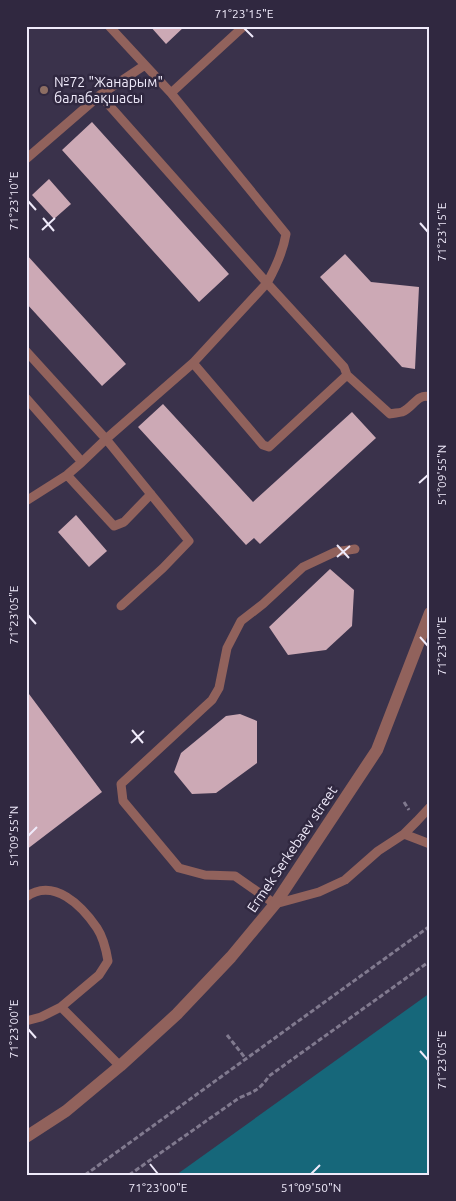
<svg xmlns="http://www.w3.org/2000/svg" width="456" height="1201" viewBox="0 0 456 1201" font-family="Ubuntu,sans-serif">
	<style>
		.water { fill: #16677a }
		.building { fill: #cca9b5 }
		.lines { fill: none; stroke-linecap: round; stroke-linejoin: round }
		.path { stroke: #817a8f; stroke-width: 3; stroke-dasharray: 5 2.5; stroke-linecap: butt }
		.lane { stroke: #91625c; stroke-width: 9 }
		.street { stroke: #91625c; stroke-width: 12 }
		.ticks { fill: none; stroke: #efeafa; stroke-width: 2 }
		.education-dot { fill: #8d6e63; stroke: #302840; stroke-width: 2 }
		.labels { text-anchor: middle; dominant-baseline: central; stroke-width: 5; stroke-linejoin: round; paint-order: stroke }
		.poi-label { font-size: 14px; fill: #efeafa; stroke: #302840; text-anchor: start }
		.street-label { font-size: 14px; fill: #efeafa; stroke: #302840 }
		.neatline { fill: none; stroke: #efeafa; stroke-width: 2 }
		.ticks-label { font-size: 12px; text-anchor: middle; fill: #efeafa }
	</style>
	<rect width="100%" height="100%" fill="#3a324b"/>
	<path class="water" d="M 430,993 L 430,1175 L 176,1175 Z"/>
	<path class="building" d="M 150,26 L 185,26 L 166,44 Z
		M 92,122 L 229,274 L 199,302 L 62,150 Z
		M 49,179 L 71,204 L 54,219 L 32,195 Z
		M 26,254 L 126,364 L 102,386 L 26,303 Z
		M 345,254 L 371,282 L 419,287 L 415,369 L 402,367 L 320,277 Z
		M 163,404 L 253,502 L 352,412 L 376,438 L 260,544 L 254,538 L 246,545 L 138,427 Z
		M 76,515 L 107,551 L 89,567 L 58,532 Z
		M 330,569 L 354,590 L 352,626 L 326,650 L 288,655 L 269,627 Z
		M 26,690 L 102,792 L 26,850 Z
		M 240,714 L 257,721 L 257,763 L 216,793 L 192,794 L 174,772 L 181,753 L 226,716 Z"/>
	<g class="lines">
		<path class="path" d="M 404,802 L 409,810
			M 227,1035 L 246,1059
			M 85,1175 L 430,926
			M 129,1175 L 239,1098 C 253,1092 260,1090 269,1076 L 430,961"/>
		<path class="lane" d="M 109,26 L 171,93 L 244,26
			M 171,93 L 286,234 C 283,252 276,267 267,283 L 344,367 L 347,375 L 390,414 C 394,413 398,413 402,412 C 413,408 417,393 430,397
			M 26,159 L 100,95 L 145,65
			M 26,351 L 106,439 L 189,541 L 163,568 L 121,606
			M 193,363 L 263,445 L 269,447 L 347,375
			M 26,398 L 82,462 L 106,439 L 193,363 L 267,283 L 100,95
			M 67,475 L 114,526 L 124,522 L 151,494
			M 26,501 L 67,475 L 82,462
			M 355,549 L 335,552 L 303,567 L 263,604 L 241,621 L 227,648 L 219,688 L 212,700 L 121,784 L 123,801 L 179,868 L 205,875 L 235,876 L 275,904 L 319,892 L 345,880 L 378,851 L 404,834 L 417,821 L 430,807
			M 404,834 L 430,844
			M 26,897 C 54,877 82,906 97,928 C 103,937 106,949 108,961 L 99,975 L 61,1007 L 41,1017 L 26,1021
			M 61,1007 L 120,1066"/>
		<path class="street" d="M 26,1137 L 66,1111 L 120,1066 L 177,1014 L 231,957 L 275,904 L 377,750 L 430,613"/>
	</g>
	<path class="ticks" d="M 244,28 L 253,37M 28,201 L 36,210M 43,218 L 54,231M 420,223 L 428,232M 42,230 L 55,218M 419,483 L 428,475M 337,545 L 349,558M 337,557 L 350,546M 28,615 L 36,624M 420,637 L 428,646M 132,730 L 143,743M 131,743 L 144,731M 28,836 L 37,827M 28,1029 L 36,1038M 420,1051 L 428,1060M 150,1164 L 158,1174M 311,1174 L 320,1165"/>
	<circle class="education-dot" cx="44" cy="90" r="5"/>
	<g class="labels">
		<g class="poi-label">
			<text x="54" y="82">№72 "Жанарым"<tspan x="54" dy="16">балабақшасы</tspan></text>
		</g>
		<g class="street-label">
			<text transform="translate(292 849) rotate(-56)">Ermek Serkebaev street</text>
		</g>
	</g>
	<rect width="456" height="1201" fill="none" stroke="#302840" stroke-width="55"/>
	<rect x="28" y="28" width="400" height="1146" class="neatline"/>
	<g class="ticks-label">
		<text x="244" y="18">71°23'15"E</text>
		<text transform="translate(14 201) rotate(-90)" y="4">71°23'10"E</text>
		<text transform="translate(442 232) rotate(-90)" y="4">71°23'15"E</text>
		<text transform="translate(442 475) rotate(-90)" y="4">51°09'55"N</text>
		<text transform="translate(14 615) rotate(-90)" y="4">71°23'05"E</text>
		<text transform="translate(442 646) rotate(-90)" y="4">71°23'10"E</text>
		<text transform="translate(14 836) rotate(-90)" y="4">51°09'55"N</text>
		<text transform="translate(14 1029) rotate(-90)" y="4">71°23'00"E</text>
		<text transform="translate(442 1060) rotate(-90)" y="4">71°23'05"E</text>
		<text x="158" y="1192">71°23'00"E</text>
		<text x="311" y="1192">51°09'50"N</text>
	</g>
</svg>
